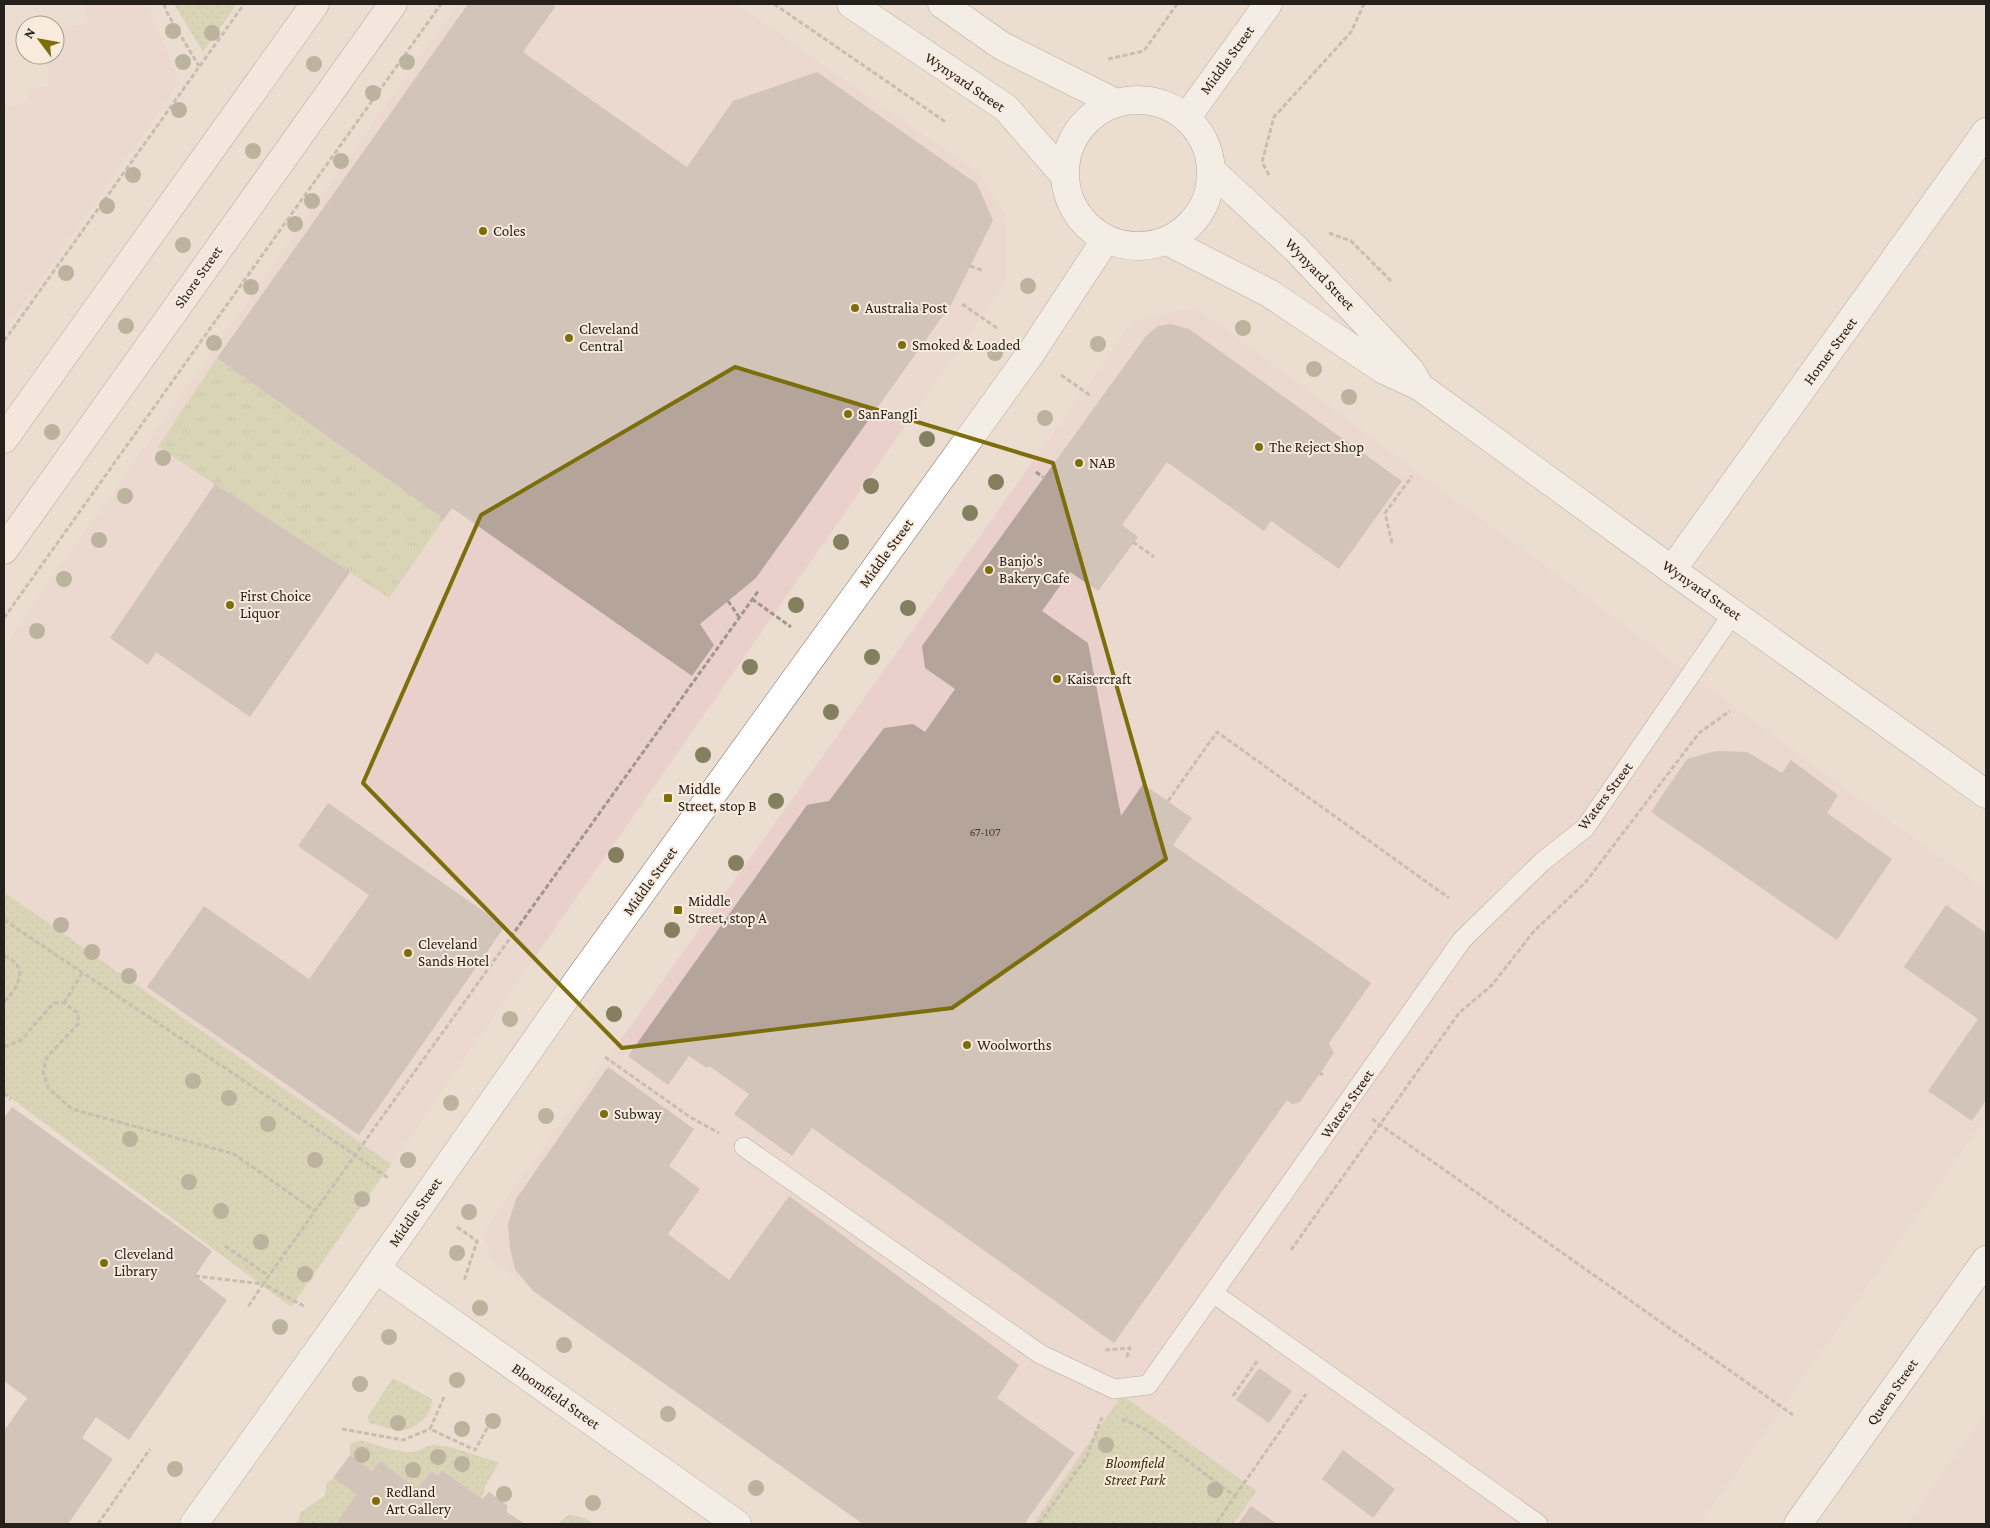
<svg xmlns="http://www.w3.org/2000/svg" width="1990" height="1528" viewBox="0 0 1990 1528" font-family="'Crimson Pro',serif">
	<style>
		.commercial { fill: #ead0cb }
		.grass { fill: url(#grass-tufts) }
		.park { fill: url(#park-dots) }
		.building { fill: #b4a49a }
		.lines { fill: none; stroke-linecap: round; stroke-linejoin: round }
		.lane-casing { stroke: #776b5f; stroke-width: 20 }
		.street-casing { stroke: #776b5f; stroke-width: 29 }
		.secondary-casing { stroke: #776b5f; stroke-width: 29 }
		.path { stroke: #a0968c; stroke-width: 3; stroke-dasharray: 5 2.5; stroke-linecap: butt }
		.lane { stroke: #fff; stroke-width: 19 }
		.street { stroke: #fff; stroke-width: 28 }
		.secondary { stroke: #feedea; stroke-width: 28 }
		.tree { fill: #847f5f }
		.marked { fill: none; stroke: #7c6e0b; stroke-width: 4; stroke-linejoin: round }
		.poi-dot { fill: #7c6e0b; stroke: #f8ebde; stroke-width: 2 }
		.labels { text-anchor: middle; dominant-baseline: central; stroke-width: 4; stroke-linejoin: round; paint-order: stroke }
		.number-label { font-size: 12px; fill: #49413b }
		.street-label { font-size: 15px; fill: #25201b; stroke: #f8ebde }
		.poi-label { font-size: 15px; fill: #25201b; stroke: #f8ebde; text-anchor: start }
		.park-label { font-size: 15px; font-style: italic; fill: #303102; stroke: #f8ebde }
	</style>
	<defs>
		<pattern id="grass-tufts" width="24" height="20" patternUnits="userSpaceOnUse" patternTransform="scale(1.25)"><rect width="24" height="20" fill="#c4c796"/><path d="M3 7l-1-3M5 7V3M7 7l1-3M15 17l-1-3M17 17v-4M19 17l1-3" fill="none" stroke="#a8ab81"/></pattern>
		<pattern id="park-dots" width="8" height="8" patternUnits="userSpaceOnUse" patternTransform="scale(1.25)"><rect width="8" height="8" fill="#c4c796"/><path d="M2 2h.1M6 6h.1" fill="none" stroke="#a8ab81" stroke-width="1.8" stroke-linecap="round"/></pattern>
	</defs>
	<rect width="100%" height="100%" fill="#ebded1"/>
	<path class="commercial" d="M 84,4 L 146,4 L 180,82 L 4,332 L 4,106 L 29,102 L 27,90 L 50,85 L 44,55 L 55,55 L 55,30 L 88,23 Z
		M 458,4 L 736,4 L 979,173 L 1005,215 L 1007,280 L 391,1164 L 4,892 L 4,646 Z
		M 1196,307 L 1847,790 L 1986,890 L 1986,1118 L 1700,1524 L 1233,1524 L 1257,1491 L 1123,1395 L 1033,1524 L 863,1524 L 494,1262 L 482,1234 L 1133,321 Z
		M 1986,1412 L 1986,1524 L 1907,1524 Z"/>
	<path class="grass" d="M 217,358 L 444,519 L 389,598 L 158,447 Z"/>
	<path class="park" d="M 174,4 L 237,4 L 203,52 Z
		M 4,892 L 391,1164 L 291,1307 L 4,1093 Z
		M 393,1378 L 432,1399 C 432,1415 418,1429 401,1430 C 391,1430 379,1425 369,1423 L 368,1416 Z
		M 1122,1395 L 1257,1491 L 1233,1524 L 1033,1524 Z
		M 361,1440 C 375,1444 400,1454 414,1452 C 421,1450 428,1445 436,1445 C 458,1447 477,1457 499,1462 L 485,1487 L 482,1499 L 442,1470 L 438,1475 L 431,1471 L 418,1489 L 380,1461 L 372,1471 L 350,1455 L 350,1444 Z
		M 333,1478 L 356,1494 L 336,1524 L 295,1524 L 298,1521 L 300,1513 L 325,1495 L 327,1483 Z
		M 569,1514 L 589,1520 L 593,1524 L 558,1524 Z"/>
	<path class="building" d="M 468,4 L 551,4 L 555,7 L 523,52 L 687,167 L 733,101 L 817,72 L 977,184 L 993,220 L 952,303 L 756,578 L 700,624 L 714,645 L 692,676 L 452,508 L 444,519 L 217,358 Z
		M 1171,324 L 1189,329 L 1402,481 L 1339,569 L 1271,521 L 1264,531 L 1167,462 L 1122,525 L 1138,537 L 1098,591 L 1070,572 L 1042,611 L 1088,643 L 1121,816 L 1143,784 L 1192,818 L 1173,845 L 1371,983 L 1329,1043 L 1334,1053 L 1300,1102 L 1292,1104 L 1287,1100 L 1114,1343 L 812,1128 L 792,1156 L 734,1114 L 749,1094 L 709,1066 L 707,1068 L 689,1056 L 668,1085 L 628,1056 L 807,805 L 829,801 L 884,728 L 913,724 L 925,732 L 955,689 L 925,668 L 922,646 L 1146,336 L 1158,326 Z
		M 215,484 L 350,572 L 250,717 L 156,652 L 148,665 L 110,638 Z
		M 1716,751 L 1747,752 L 1782,773 L 1791,760 L 1838,795 L 1827,813 L 1892,859 L 1837,940 L 1651,812 L 1687,759 Z
		M 328,803 L 505,926 L 359,1135 L 147,987 L 204,906 L 309,979 L 369,895 L 298,846 Z
		M 1946,905 L 1986,933 L 1986,1100 L 1972,1121 L 1928,1091 L 1978,1019 L 1904,967 Z
		M 608,1067 L 694,1129 L 669,1166 L 700,1189 L 668,1234 L 729,1280 L 789,1196 L 1019,1365 L 997,1398 L 1075,1453 L 1024,1524 L 863,1524 L 533,1291 L 515,1269 L 510,1248 L 508,1224 L 516,1199 Z
		M 12,1107 L 212,1251 L 195,1276 L 227,1300 L 129,1440 L 96,1417 L 82,1438 L 113,1459 L 68,1524 L 4,1524 L 4,1431 L 27,1398 L 4,1381 L 4,1118 Z
		M 1259,1368 L 1292,1391 L 1269,1423 L 1236,1400 Z
		M 1343,1450 L 1395,1489 L 1373,1518 L 1322,1479 Z
		M 350,1455 L 372,1471 L 380,1461 L 418,1489 L 431,1471 L 438,1475 L 442,1470 L 482,1499 L 489,1492 L 507,1505 L 507,1512 L 525,1524 L 336,1524 L 356,1494 L 333,1478 Z
		M 1251,1506 L 1277,1524 L 1238,1524 Z"/>
	<g class="lines">
		<g class="lane-casing">
			<path id="lane" d="M 744,1147 L 1040,1354 L 1114,1389 L 1148,1385 L 1213,1293
				M 1538,1524 L 1213,1293 L 1462,940 L 1542,862 L 1585,828 L 1734,612"/>
		</g>
		<g class="street-casing">
			<path id="street" d="M 851,4 L 1006,108 L 1065,176
				M 942,4 L 1002,46 L 1116,103
				M1065 173a73 73 0 1 1 146 0a73 73 0 1 1-146 0Z
				M 1187,117 L 1268,4
				M 1211,170 L 1296,249 L 1410,370 L 1419,385
				M 1167,241 L 1269,293 L 1384,370 L 1419,386 L 1672,570 L 1986,794
				M 1672,570 L 1986,132
				M 376,1269 L 737,1524
				M 194,1524 L 335,1327 L 576,983 L 1031,353 L 1106,239
				M 1798,1524 L 1986,1260"/>
		</g>
		<g class="secondary-casing">
			<path id="secondary" d="M 4,439 L 315,4
				M 4,550 L 393,4"/>
		</g>
		<path class="path" d="M 164,4 L 166,11 L 199,66
			M 774,4 L 947,123
			M 1108,59 L 1144,51 L 1177,4
			M 1269,175 L 1262,162 L 1274,117 L 1351,32 L 1364,4
			M 1329,233 L 1351,241 L 1391,281
			M 970,266 L 984,271
			M 962,304 L 997,328
			M 4,341 L 244,4
			M 1061,375 L 1091,396
			M 1036,472 L 1043,477
			M 1133,542 L 1154,557
			M 1392,543 L 1385,513 L 1412,476
			M 752,599 L 791,627
			M 728,601 L 739,617
			M 4,618 L 441,4
			M 1168,801 L 1217,732 L 1449,898
			M 4,920 L 355,1155 L 759,590
			M 4,956 C 30,966 19,987 4,1002
			M 64,1003 L 82,973
			M 4,1047 L 21,1040 L 54,1003 L 64,1003 L 78,1013 L 78,1024 L 47,1057 L 43,1071 L 48,1088 L 72,1109 L 234,1154 L 315,1211
			M 605,1057 L 690,1117 L 719,1133
			M 1320,1073 L 1323,1075
			M 4,1093 L 11,1099
			M 1372,1119 L 1793,1415
			M 457,1227 L 477,1241 L 464,1281
			M 225,1246 L 269,1276
			M 1291,1250 L 1459,1013 L 1492,985 L 1534,931 L 1585,883 L 1699,733 L 1730,711
			M 195,1276 L 263,1284 L 248,1307
			M 304,1306 L 263,1284 L 355,1155 L 388,1178
			M 1105,1350 L 1130,1348 L 1126,1359
			M 1233,1396 L 1258,1360
			M 444,1397 L 430,1429 L 475,1450 L 489,1425
			M 1122,1419 L 1145,1429 L 1235,1496 L 1216,1524
			M 342,1429 L 403,1440 L 430,1429
			M 1235,1496 L 1306,1394
			M 98,1524 L 150,1449
			M 1039,1524 L 1086,1458 L 1103,1415"/>
		<use href="#lane" class="lane"/>
		<use href="#street" class="street"/>
		<use href="#secondary" class="secondary"/>
	</g>
	<g class="tree">
		<circle cx="173" cy="31" r="8"/>
		<circle cx="212" cy="33" r="8"/>
		<circle cx="183" cy="62" r="8"/>
		<circle cx="407" cy="62" r="8"/>
		<circle cx="314" cy="64" r="8"/>
		<circle cx="373" cy="93" r="8"/>
		<circle cx="179" cy="110" r="8"/>
		<circle cx="253" cy="151" r="8"/>
		<circle cx="341" cy="161" r="8"/>
		<circle cx="133" cy="175" r="8"/>
		<circle cx="312" cy="201" r="8"/>
		<circle cx="107" cy="206" r="8"/>
		<circle cx="295" cy="224" r="8"/>
		<circle cx="183" cy="245" r="8"/>
		<circle cx="66" cy="273" r="8"/>
		<circle cx="1028" cy="286" r="8"/>
		<circle cx="251" cy="287" r="8"/>
		<circle cx="126" cy="326" r="8"/>
		<circle cx="1243" cy="328" r="8"/>
		<circle cx="214" cy="343" r="8"/>
		<circle cx="1098" cy="344" r="8"/>
		<circle cx="995" cy="353" r="8"/>
		<circle cx="1314" cy="369" r="8"/>
		<circle cx="1349" cy="397" r="8"/>
		<circle cx="1045" cy="418" r="8"/>
		<circle cx="52" cy="432" r="8"/>
		<circle cx="927" cy="439" r="8"/>
		<circle cx="163" cy="458" r="8"/>
		<circle cx="996" cy="482" r="8"/>
		<circle cx="871" cy="486" r="8"/>
		<circle cx="125" cy="496" r="8"/>
		<circle cx="970" cy="513" r="8"/>
		<circle cx="99" cy="540" r="8"/>
		<circle cx="841" cy="542" r="8"/>
		<circle cx="64" cy="579" r="8"/>
		<circle cx="796" cy="605" r="8"/>
		<circle cx="908" cy="608" r="8"/>
		<circle cx="37" cy="631" r="8"/>
		<circle cx="872" cy="657" r="8"/>
		<circle cx="750" cy="667" r="8"/>
		<circle cx="831" cy="712" r="8"/>
		<circle cx="703" cy="755" r="8"/>
		<circle cx="776" cy="801" r="8"/>
		<circle cx="616" cy="855" r="8"/>
		<circle cx="736" cy="863" r="8"/>
		<circle cx="61" cy="925" r="8"/>
		<circle cx="672" cy="930" r="8"/>
		<circle cx="92" cy="952" r="8"/>
		<circle cx="129" cy="976" r="8"/>
		<circle cx="614" cy="1014" r="8"/>
		<circle cx="510" cy="1019" r="8"/>
		<circle cx="193" cy="1081" r="8"/>
		<circle cx="229" cy="1098" r="8"/>
		<circle cx="451" cy="1103" r="8"/>
		<circle cx="546" cy="1116" r="8"/>
		<circle cx="268" cy="1124" r="8"/>
		<circle cx="130" cy="1139" r="8"/>
		<circle cx="315" cy="1160" r="8"/>
		<circle cx="408" cy="1160" r="8"/>
		<circle cx="189" cy="1182" r="8"/>
		<circle cx="362" cy="1199" r="8"/>
		<circle cx="221" cy="1211" r="8"/>
		<circle cx="469" cy="1212" r="8"/>
		<circle cx="261" cy="1242" r="8"/>
		<circle cx="457" cy="1253" r="8"/>
		<circle cx="305" cy="1274" r="8"/>
		<circle cx="480" cy="1308" r="8"/>
		<circle cx="280" cy="1327" r="8"/>
		<circle cx="389" cy="1337" r="8"/>
		<circle cx="564" cy="1345" r="8"/>
		<circle cx="457" cy="1380" r="8"/>
		<circle cx="360" cy="1384" r="8"/>
		<circle cx="668" cy="1414" r="8"/>
		<circle cx="493" cy="1421" r="8"/>
		<circle cx="398" cy="1423" r="8"/>
		<circle cx="462" cy="1429" r="8"/>
		<circle cx="1106" cy="1445" r="8"/>
		<circle cx="362" cy="1455" r="8"/>
		<circle cx="438" cy="1457" r="8"/>
		<circle cx="462" cy="1464" r="8"/>
		<circle cx="175" cy="1469" r="8"/>
		<circle cx="413" cy="1470" r="8"/>
		<circle cx="756" cy="1488" r="8"/>
		<circle cx="1215" cy="1490" r="8"/>
		<circle cx="504" cy="1494" r="8"/>
		<circle cx="593" cy="1503" r="8"/>
	</g>
	<path d="M0 0H1990V1528H0ZM 735,367 L 1053,463 L 1166,859 L 952,1008 L 622,1048 L 363,783 L 481,515 Z" fill="#ebded1" fill-opacity=".55" fill-rule="evenodd"/>
	<path class="marked" d="M 735,367 L 1053,463 L 1166,859 L 952,1008 L 622,1048 L 363,783 L 481,515 Z"/>
	<g class="poi-dot">
		<circle cx="483" cy="231" r="5"/>
		<circle cx="855" cy="308" r="5"/>
		<circle cx="569" cy="338" r="5"/>
		<circle cx="902" cy="345" r="5"/>
		<circle cx="848" cy="414" r="5"/>
		<circle cx="1259" cy="447" r="5"/>
		<circle cx="1079" cy="463" r="5"/>
		<circle cx="989" cy="570" r="5"/>
		<circle cx="230" cy="605" r="5"/>
		<circle cx="1057" cy="679" r="5"/>
		<rect x="663" y="793" width="10" height="10" rx="2.5"/>
		<rect x="673" y="905" width="10" height="10" rx="2.5"/>
		<circle cx="408" cy="953" r="5"/>
		<circle cx="967" cy="1045" r="5"/>
		<circle cx="604" cy="1114" r="5"/>
		<circle cx="104" cy="1263" r="5"/>
		<circle cx="376" cy="1501" r="5"/>
	</g>
	<g class="labels">
		<g class="number-label">
			<text x="985" y="832">67-107</text>
		</g>
		<g class="street-label">
			<text transform="translate(1227 60) rotate(-54)">Middle Street</text>
			<text transform="translate(965 82) rotate(34)">Wynyard Street</text>
			<text transform="translate(1320 274) rotate(46)">Wynyard Street</text>
			<text transform="translate(198 277) rotate(-55)">Shore Street</text>
			<text transform="translate(1830 351) rotate(-54)">Homer Street</text>
			<text transform="translate(886 553) rotate(-54)">Middle Street</text>
			<text transform="translate(1702 590) rotate(35)">Wynyard Street</text>
			<text transform="translate(1605 796) rotate(-53)">Waters Street</text>
			<text transform="translate(650 881) rotate(-54)">Middle Street</text>
			<text transform="translate(1347 1104) rotate(-55)">Waters Street</text>
			<text transform="translate(415 1212) rotate(-55)">Middle Street</text>
			<text transform="translate(1892 1392) rotate(-55)">Queen Street</text>
			<text transform="translate(556 1396) rotate(35)">Bloomfield Street</text>
		</g>
		<g class="poi-label">
			<text x="493" y="231">Coles</text>
			<text x="865" y="308">Australia Post</text>
			<text x="579" y="329">Cleveland<tspan x="579" dy="17">Central</tspan></text>
			<text x="912" y="345">Smoked &amp; Loaded</text>
			<text x="858" y="414">SanFangJi</text>
			<text x="1269" y="447">The Reject Shop</text>
			<text x="1089" y="463">NAB</text>
			<text x="999" y="561">Banjo's<tspan x="999" dy="17">Bakery Cafe</tspan></text>
			<text x="240" y="596">First Choice<tspan x="240" dy="17">Liquor</tspan></text>
			<text x="1067" y="679">Kaisercraft</text>
			<text x="678" y="789">Middle<tspan x="678" dy="17">Street, stop B</tspan></text>
			<text x="688" y="901">Middle<tspan x="688" dy="17">Street, stop A</tspan></text>
			<text x="418" y="944">Cleveland<tspan x="418" dy="17">Sands Hotel</tspan></text>
			<text x="977" y="1045">Woolworths</text>
			<text x="614" y="1114">Subway</text>
			<text x="114" y="1254">Cleveland<tspan x="114" dy="17">Library</tspan></text>
			<text x="386" y="1492">Redland<tspan x="386" dy="17">Art Gallery</tspan></text>
		</g>
		<g class="park-label">
			<text x="1135" y="1463">Bloomfield<tspan x="1135" dy="17">Street Park</tspan></text>
		</g>
	</g>
	<rect width="1990" height="1528" fill="none" stroke="#25201b" stroke-width="10"/>
	<g transform="translate(40 40) rotate(302)"><circle r="24" fill="#f8ebde" stroke="#a49a90"/>
	<path d="M0-4L9 19L0 12L-9 19Z" fill="#7c6e0b"/>
	<text y="-8" font-size="14" font-weight="bold" text-anchor="middle" fill="#25201b">N</text>
	</g>
</svg>
